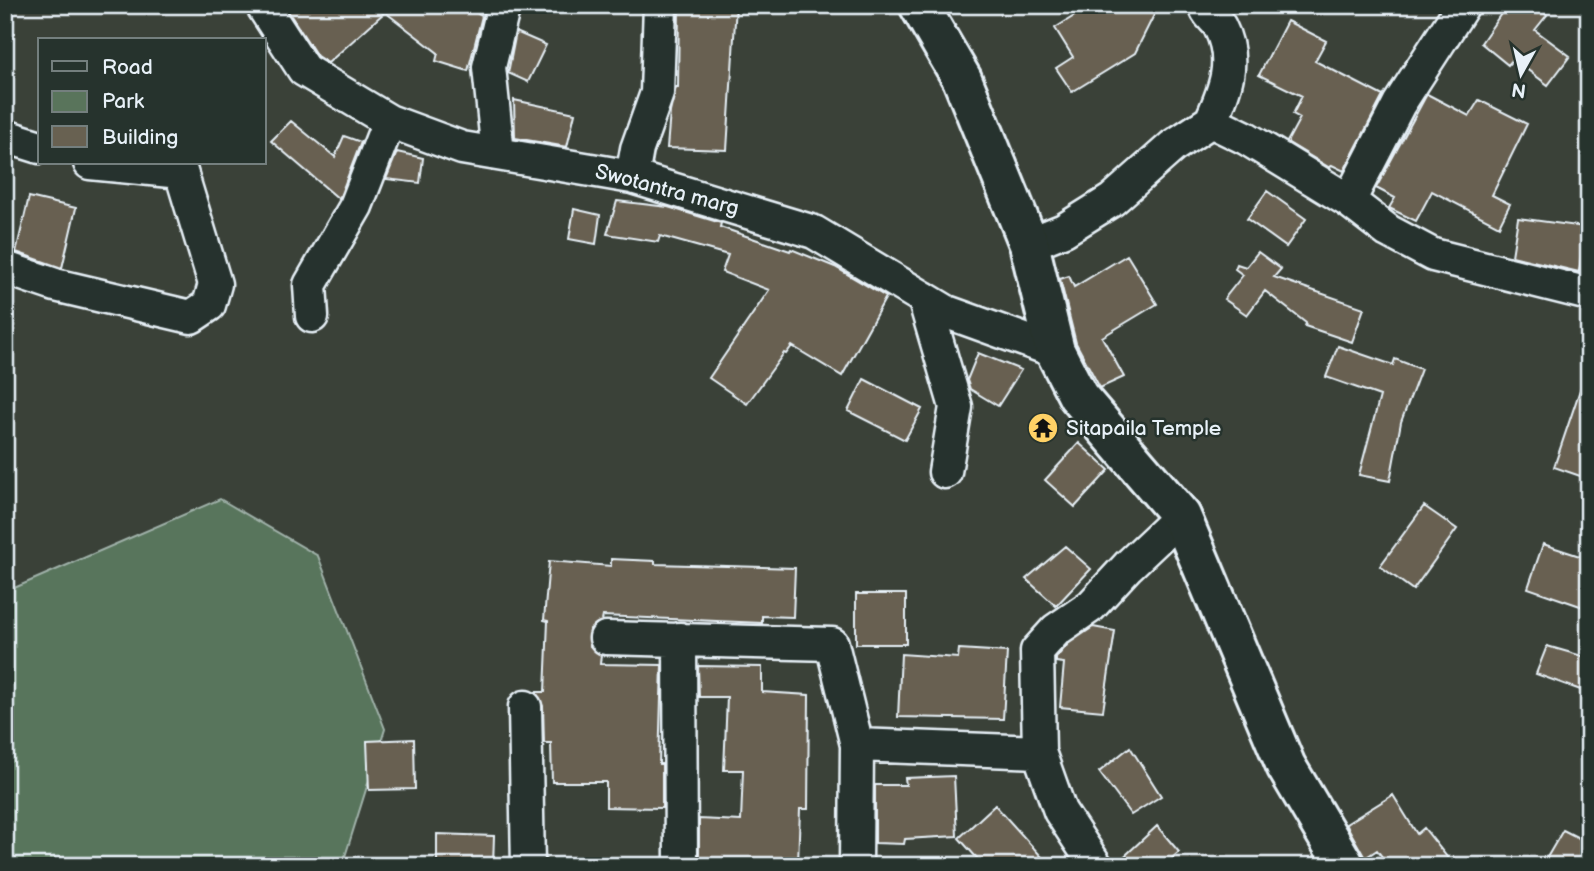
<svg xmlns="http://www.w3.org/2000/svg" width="1594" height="871" viewBox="0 0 1594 871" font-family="'Balsamiq Sans',sans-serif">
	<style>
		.green { fill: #59745b; stroke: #a0b2aa; stroke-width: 2 }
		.building { fill: #686151; stroke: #e8f1f8; stroke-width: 2 }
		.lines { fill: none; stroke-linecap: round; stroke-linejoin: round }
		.minor-casing { stroke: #e8f1f8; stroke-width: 37 }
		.secondary-casing { stroke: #e8f1f8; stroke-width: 44 }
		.minor { stroke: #26332d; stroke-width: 32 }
		.secondary { stroke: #26332d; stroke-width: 38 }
		.labels { text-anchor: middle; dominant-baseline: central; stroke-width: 5; stroke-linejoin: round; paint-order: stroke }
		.street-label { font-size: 21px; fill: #e8f1f8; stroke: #26332d }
		.poi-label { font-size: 21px; fill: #e8f1f8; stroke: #26332d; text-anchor: start }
	</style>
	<rect width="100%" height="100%" fill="#3a4138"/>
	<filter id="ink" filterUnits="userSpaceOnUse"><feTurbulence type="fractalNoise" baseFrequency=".0143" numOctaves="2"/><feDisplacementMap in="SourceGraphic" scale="14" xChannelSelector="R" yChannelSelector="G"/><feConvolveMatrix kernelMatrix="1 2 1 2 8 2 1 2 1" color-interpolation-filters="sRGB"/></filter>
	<g filter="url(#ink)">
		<path class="green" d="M 220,499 L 318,556 L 385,729 L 342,866 L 5,866 L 5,592 Z"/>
		<path class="building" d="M 284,5 L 485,5 L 478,14 L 482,16 L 468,71 L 436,61 L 438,53 L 385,12 L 328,63 L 317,56 Z
			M 679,5 L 736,5 L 727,150 L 667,148 L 670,112 L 676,87 L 678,87 Z
			M 1092,5 L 1159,5 L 1135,53 L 1072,92 L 1056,68 L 1073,57 L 1055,28 Z
			M 1507,5 L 1532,5 L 1547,15 L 1535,30 L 1570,56 L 1548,85 L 1513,59 L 1508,65 L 1481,43 Z
			M 1287,21 L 1326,41 L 1315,61 L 1383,96 L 1344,171 L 1332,165 L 1330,168 L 1287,142 L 1300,118 L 1293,114 L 1302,96 L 1259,75 Z
			M 516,32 L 546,45 L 528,82 L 508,73 Z
			M 1427,94 L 1469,116 L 1479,100 L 1527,124 L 1492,195 L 1510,204 L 1499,226 L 1432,191 L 1416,221 L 1389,208 L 1395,198 L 1376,188 Z
			M 514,100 L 575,113 L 567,147 L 515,138 Z
			M 291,121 L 335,157 L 344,136 L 361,142 L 339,199 L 271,141 Z
			M 397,152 L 423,158 L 420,183 L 386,179 Z
			M 1267,191 L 1306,219 L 1286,247 L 1247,219 Z
			M 29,197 L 76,208 L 62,268 L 16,252 Z
			M 617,201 L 668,207 L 721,223 L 720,227 L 790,251 L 791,249 L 835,267 L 886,297 L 842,376 L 792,346 L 786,354 L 784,353 L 747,404 L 709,378 L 769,290 L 722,272 L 728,255 L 660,236 L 658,242 L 607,234 Z
			M 574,209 L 600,215 L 596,244 L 569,239 Z
			M 1518,218 L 1585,227 L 1579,272 L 1512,256 Z
			M 1258,252 L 1281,269 L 1274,277 L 1364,308 L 1352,342 L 1305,326 L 1306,323 L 1265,291 L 1247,315 L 1224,299 L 1243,275 L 1235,269 L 1237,264 L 1246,267 Z
			M 1127,255 L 1157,304 L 1102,337 L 1124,377 L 1100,388 L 1076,343 L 1060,279 L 1069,276 L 1074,287 Z
			M 1338,346 L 1393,365 L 1395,359 L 1421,369 L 1401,422 L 1390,481 L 1359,475 L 1380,396 L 1326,377 Z
			M 978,353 L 1021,370 L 998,406 L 970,389 L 967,380 Z
			M 1584,378 L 1589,379 L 1589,479 L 1554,467 Z
			M 864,379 L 922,409 L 905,440 L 848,411 Z
			M 1079,443 L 1109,470 L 1075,507 L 1045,480 Z
			M 1424,506 L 1457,529 L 1413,590 L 1380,566 Z
			M 1543,544 L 1589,559 L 1589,609 L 1528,588 Z
			M 1065,546 L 1091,569 L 1056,606 L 1026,579 Z
			M 611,559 L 655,561 L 655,564 L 795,568 L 793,617 L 762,616 L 762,623 L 603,616 L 602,621 L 590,629 L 590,646 L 601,655 L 600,664 L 662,665 L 659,764 L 662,764 L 662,808 L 606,807 L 606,782 L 552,782 L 551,743 L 544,743 L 543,706 L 536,692 L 545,692 L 548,621 L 544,620 L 549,561 L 611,566 Z
			M 856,594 L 906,594 L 906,644 L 856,644 Z
			M 1093,627 L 1115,631 L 1103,711 L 1060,707 L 1064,663 L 1056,662 L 1056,658 L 1068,644 Z
			M 1547,646 L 1589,658 L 1589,693 L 1536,674 Z
			M 959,649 L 1007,652 L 1003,719 L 898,717 L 901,654 L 958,658 Z
			M 698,666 L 762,667 L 762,692 L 809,695 L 808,809 L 800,809 L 798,864 L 699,860 L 699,819 L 741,821 L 743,770 L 724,770 L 727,697 L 699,697 Z
			M 414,739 L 415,789 L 369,790 L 367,741 Z
			M 1130,747 L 1161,796 L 1131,815 L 1099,772 Z
			M 954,776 L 957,836 L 905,839 L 904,844 L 875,843 L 875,785 L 906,785 L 905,778 Z
			M 1393,795 L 1417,834 L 1424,828 L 1454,866 L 1389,866 L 1377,850 L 1365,858 L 1346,824 Z
			M 995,805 L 1050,866 L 984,866 L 959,838 Z
			M 1157,826 L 1179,852 L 1163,866 L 1114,866 Z
			M 1563,830 L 1589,843 L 1589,866 L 1542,866 Z
			M 437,834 L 494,836 L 493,866 L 437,866 Z"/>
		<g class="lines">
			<g class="minor-casing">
				<path id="minor" d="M 262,5 L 304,70 L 389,121 L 462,148 L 632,177 L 814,232 L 947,312 L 1055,351
					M 1205,5 C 1207,15 1216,19 1220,27 C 1237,61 1225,90 1211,121
					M 5,136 L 40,147
					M 498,154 L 489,67 L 504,5
					M 632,177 L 637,149 L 657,93 L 660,5
					M 1349,201 L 1399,104 L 1463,5
					M 1029,244 L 1064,230 L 1112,200 L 1173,146 L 1211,121 L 1246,138 L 1349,201 L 1388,231 L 1433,255 L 1589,294
					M 5,268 L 55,285 L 191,317 L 209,305 L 215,284 L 181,172 L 90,163
					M 924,298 L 956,407 L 945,472
					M 312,316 L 310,285 L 356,206 L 389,121
					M 606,638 L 832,644 L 857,745 L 856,866
					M 680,639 L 681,866
					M 525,707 L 528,866
					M 857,745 L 1039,752 L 1037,651 L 1056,630 L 1091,606 L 1128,566 L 1181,516
					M 1039,752 L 1060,811 L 1096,866"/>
			</g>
			<g class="secondary-casing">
				<path id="secondary" d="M 919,5 L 962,79 L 1029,244 L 1055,351 L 1078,396 L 1181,516 L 1286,766 L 1345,866"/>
			</g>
			<use href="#minor" class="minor"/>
			<use href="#secondary" class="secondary"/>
		</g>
	</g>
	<defs>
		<g id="temple-disc" transform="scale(1.575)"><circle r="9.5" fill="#ffd166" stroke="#26332d"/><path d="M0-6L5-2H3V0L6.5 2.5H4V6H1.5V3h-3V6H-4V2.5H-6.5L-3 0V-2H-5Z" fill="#111"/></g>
	</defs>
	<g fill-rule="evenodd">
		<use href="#temple-disc" x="1043" y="428"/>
	</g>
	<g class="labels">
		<g class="street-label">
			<text transform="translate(667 190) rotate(15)">Swotantra marg</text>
		</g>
		<g class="poi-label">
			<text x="1066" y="428">Sitapaila Temple</text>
		</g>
	</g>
	<rect width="1594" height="871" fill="none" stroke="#26332d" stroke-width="28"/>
	<rect x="14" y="14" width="1566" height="843" fill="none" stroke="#e8f1f8" stroke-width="2.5" filter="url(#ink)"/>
	<rect x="38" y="38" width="228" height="126" fill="#26332d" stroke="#747f7e" stroke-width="2"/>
	<rect x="52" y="61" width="35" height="10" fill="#26332d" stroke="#747f7e" stroke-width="2"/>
	<text x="102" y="74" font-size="21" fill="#e8f1f8">Road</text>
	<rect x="52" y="91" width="35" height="21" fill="#59745b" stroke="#747f7e" stroke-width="2"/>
	<text x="102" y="108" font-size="21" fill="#e8f1f8">Park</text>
	<rect x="52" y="126" width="35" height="21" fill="#686151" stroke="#747f7e" stroke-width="2"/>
	<text x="102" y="144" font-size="21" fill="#e8f1f8">Building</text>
	<g transform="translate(1521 74) rotate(188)" stroke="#26332d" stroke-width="5" paint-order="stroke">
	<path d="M0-5L12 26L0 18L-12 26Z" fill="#e8f1f8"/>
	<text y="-10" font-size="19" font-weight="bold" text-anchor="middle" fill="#e8f1f8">N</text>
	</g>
</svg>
